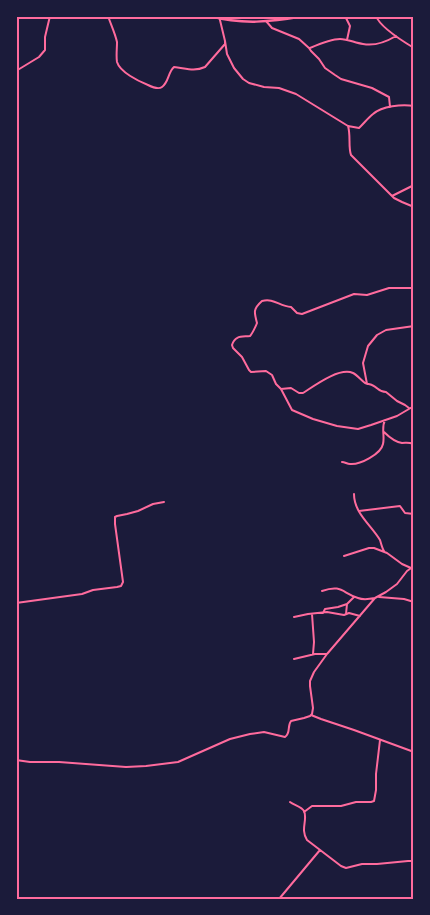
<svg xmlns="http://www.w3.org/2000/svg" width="430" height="915" viewBox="0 0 430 915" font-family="'Titillium Web',sans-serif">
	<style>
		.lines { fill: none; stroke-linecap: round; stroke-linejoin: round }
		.minor { stroke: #ff6b9d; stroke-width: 2 }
		.tertiary { stroke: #ff6b9d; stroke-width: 2.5 }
		.neatline { fill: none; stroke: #ff6b9d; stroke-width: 2 }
	</style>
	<rect width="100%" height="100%" fill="#1b1b3a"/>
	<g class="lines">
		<path class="minor" d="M 108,16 C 111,25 115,33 117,42 C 117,49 116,56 117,62 C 120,72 138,81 148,85 C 152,87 158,90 162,87 C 169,82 168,72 174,67 C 185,68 194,72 205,67 L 225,44 L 225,41 L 219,16
			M 345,16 L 350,26 L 347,40
			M 376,16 C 380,27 404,42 414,48
			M 266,21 L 272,28 L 299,39 L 309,48 L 311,51 L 319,59 L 325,68 L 335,75 L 341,79 L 372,88 L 389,97 L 390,107
			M 225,41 L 227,54 L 234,68 L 243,79 L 249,83 L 264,87 L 279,88 L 296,94 L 348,126 L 359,128 L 361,126 C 365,122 369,117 373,114 C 382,106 402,104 414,106
			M 310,48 C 317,45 332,39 340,39 C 348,39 355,43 363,44 C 374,46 386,42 396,36
			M 16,71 L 39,57 L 45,50 L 45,37 L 50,16
			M 348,126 C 351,136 348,146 351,155 L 394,198 L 402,202 L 414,207
			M 392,196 L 414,185
			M 414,288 L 389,288 L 367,295 L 354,294 L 302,314 L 297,313 L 291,307 C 279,306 274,298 262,301 C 253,309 254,312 257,323 C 256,326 252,334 250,336 C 242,337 235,335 232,345 L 233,348 L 242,357 L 249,370 L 251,372 L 266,371 L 272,375 L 276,384 L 281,389 L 292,410 L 313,419 L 337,426 L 358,429 L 371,425 L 397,416 L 414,406
			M 367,384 L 363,363 L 368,346 L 377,335 L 386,330 L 414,326
			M 281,389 L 291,388 L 299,393 L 303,393 C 314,386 339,367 353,373 C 357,375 361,380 365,383 C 367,384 370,384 372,385 C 379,388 378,392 386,392 L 397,401 L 405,405 L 409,408
			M 384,432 C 389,437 395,442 402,443 C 407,443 407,442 414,444
			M 342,462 C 345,462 347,464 350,464 C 360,465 381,454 383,444 C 385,436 381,428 385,420
			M 354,494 C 354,513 371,525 380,540 C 381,543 382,548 384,551
			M 359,511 L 400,506 L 405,513 L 414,514
			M 344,556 L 369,548 L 374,548 L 387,553 L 402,564 L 411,568
			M 322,591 C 342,584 342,593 358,598 C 363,600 370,599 375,598
			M 379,597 L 404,599 L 414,602
			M 16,603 L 82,594 L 93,590 L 117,587 L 121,586 L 123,582 L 115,524 L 115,517 L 117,516 L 127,514 L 138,511 L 153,504 L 164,502
			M 323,613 L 325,609 L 338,607 L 347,604
			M 312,614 L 314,642 L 313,654
			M 346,614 L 347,604 L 354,597
			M 294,617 L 308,614 L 327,612 L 344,615 L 349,613 L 360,616
			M 294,659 L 315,654 L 327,654
			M 311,715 L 321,719 L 354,730 L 414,752
			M 16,760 L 30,762 L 59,762 L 126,767 L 146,766 L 178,762 L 230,739 L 250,734 L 264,732 L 285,737 C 291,733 287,726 291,721 L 304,718 L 310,716 L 312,714 L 313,708 L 310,686 L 310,681 L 314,672 L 327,654 L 375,598 L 386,592 L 397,584 L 407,571 L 414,566
			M 290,802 C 294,805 302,807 304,811 C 308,819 300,829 307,840 L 341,866 L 346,868 L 362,864 L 377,864 L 408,861 L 414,861
			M 304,812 L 312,806 L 341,806 L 356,802 L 371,802 L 374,801 L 376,790 L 376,774 L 380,740
			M 279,899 L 320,850"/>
		<path class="tertiary" d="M 210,16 C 243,25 270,22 304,16"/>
	</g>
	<rect width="430" height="915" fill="none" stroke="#1b1b3a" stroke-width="35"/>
	<rect x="18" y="18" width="394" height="880" class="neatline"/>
</svg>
